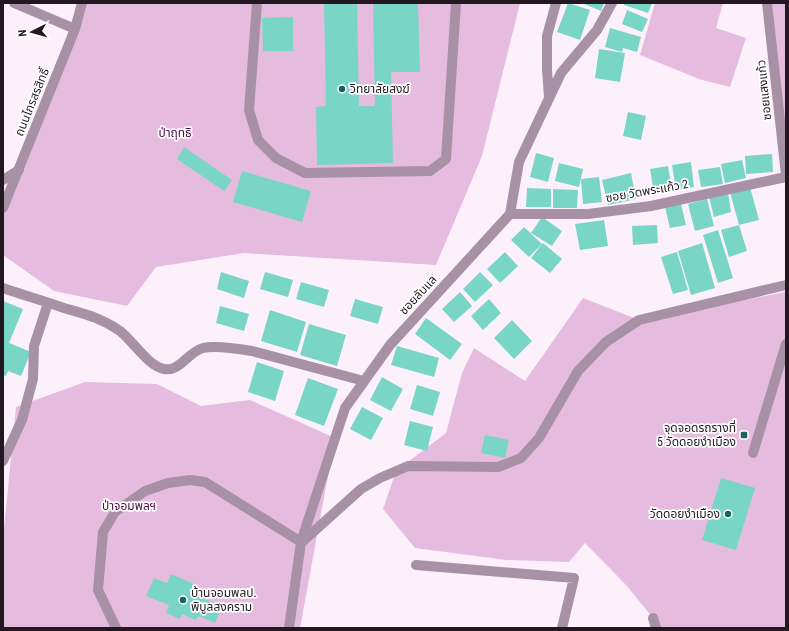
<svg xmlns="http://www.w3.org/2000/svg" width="789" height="631" viewBox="0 0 789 631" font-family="'Roboto Condensed','Noto Sans Thai',sans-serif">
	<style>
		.green { fill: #e5bce0 }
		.building { fill: #79d5c6 }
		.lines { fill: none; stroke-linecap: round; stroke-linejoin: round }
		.minor { stroke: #a890a5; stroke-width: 10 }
		.poi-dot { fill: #1b645b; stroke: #fff; stroke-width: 1.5 }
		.labels { text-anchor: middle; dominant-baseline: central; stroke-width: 3.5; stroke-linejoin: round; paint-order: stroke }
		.poi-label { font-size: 12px; fill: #211820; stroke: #fff; text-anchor: start }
		.street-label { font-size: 12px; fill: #211820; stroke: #fff }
		.park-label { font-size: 12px; fill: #4b0948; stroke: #fff }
	</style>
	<rect width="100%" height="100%" fill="#fcf1fa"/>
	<path class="green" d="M 82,3 L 520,3 L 482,156 L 436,265 L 244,253 L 156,267 L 127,306 L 54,291 L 3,255 L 3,207 Z
		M 655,3 L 723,3 L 716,28 L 746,38 L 730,87 L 699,79 L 640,55 Z
		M 768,3 L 786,3 L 786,138 Z
		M 786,292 L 786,628 L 657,628 L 653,618 L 626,585 L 585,543 L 569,562 L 506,560 L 415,548 L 383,509 L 396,471 L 446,433 L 462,373 L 474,348 L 525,381 L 583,298 L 639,320 Z
		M 85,382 L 157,384 L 201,406 L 250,400 L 335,438 L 300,628 L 3,628 L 3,539 L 16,407 Z"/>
	<path class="building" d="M 324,3 L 357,3 L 359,106 L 375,106 L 373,3 L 418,3 L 420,72 L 391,72 L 393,163 L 317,165 L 316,107 L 326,106 Z
		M 568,3 L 590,10 L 580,40 L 557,32 Z
		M 582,3 L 604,3 L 601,11 Z
		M 624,3 L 652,3 L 648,13 L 624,5 Z
		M 627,10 L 648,19 L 642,32 L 622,24 Z
		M 293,17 L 293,51 L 263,51 L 262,18 Z
		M 610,28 L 641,37 L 637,52 L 623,48 L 622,52 L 605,47 Z
		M 599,49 L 625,53 L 620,82 L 595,78 Z
		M 628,112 L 646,116 L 641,140 L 623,136 Z
		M 184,147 L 232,180 L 224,191 L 177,159 Z
		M 536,153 L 554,158 L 548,182 L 530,177 Z
		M 772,154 L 773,172 L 746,174 L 745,156 Z
		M 742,160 L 746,178 L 725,183 L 721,164 Z
		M 691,162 L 694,187 L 676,190 L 672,165 Z
		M 559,163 L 583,169 L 579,187 L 555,181 Z
		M 668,166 L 672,191 L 654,193 L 650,169 Z
		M 720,167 L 723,184 L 701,187 L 698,170 Z
		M 242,171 L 311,191 L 302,222 L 233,202 Z
		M 631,173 L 636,199 L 608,205 L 602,180 Z
		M 599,177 L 602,202 L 583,204 L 581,179 Z
		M 750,187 L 759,220 L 739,225 L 730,192 Z
		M 527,188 L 551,189 L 551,207 L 526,207 Z
		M 553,189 L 578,190 L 577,208 L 553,208 Z
		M 728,193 L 731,212 L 714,217 L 709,197 Z
		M 707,199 L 714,226 L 695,231 L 688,204 Z
		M 681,204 L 686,225 L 670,228 L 665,207 Z
		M 542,217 L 562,231 L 552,246 L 531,233 Z
		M 604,220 L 608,246 L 580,250 L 575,224 Z
		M 657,225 L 658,243 L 633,245 L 632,226 Z
		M 739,225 L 747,251 L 729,257 L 721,230 Z
		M 524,227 L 542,244 L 529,257 L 511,240 Z
		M 718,230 L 733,278 L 718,283 L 703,235 Z
		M 543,243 L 562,259 L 550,273 L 531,258 Z
		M 702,243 L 715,288 L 691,295 L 678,251 Z
		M 505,252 L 518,266 L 500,283 L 487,269 Z
		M 677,252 L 688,290 L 673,294 L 661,257 Z
		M 221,272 L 249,281 L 244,298 L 217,289 Z
		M 265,272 L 293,280 L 288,297 L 260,289 Z
		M 480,272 L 493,285 L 475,302 L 463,289 Z
		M 301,282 L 329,290 L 324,307 L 296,299 Z
		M 460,292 L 472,306 L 454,322 L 442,309 Z
		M 355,299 L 383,307 L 378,324 L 350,316 Z
		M 489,299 L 501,313 L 483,330 L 471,316 Z
		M 3,301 L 23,309 L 9,343 L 31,352 L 21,376 L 8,371 L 6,376 L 3,375 Z
		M 220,306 L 249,314 L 244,331 L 216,323 Z
		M 270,310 L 306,322 L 297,352 L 261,341 Z
		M 426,318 L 462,344 L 450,360 L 415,334 Z
		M 512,320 L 532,341 L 514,359 L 494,338 Z
		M 309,324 L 346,335 L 337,366 L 300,355 Z
		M 397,346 L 439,358 L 434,377 L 391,365 Z
		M 257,362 L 284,371 L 275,401 L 248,392 Z
		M 382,377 L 403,389 L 391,411 L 370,400 Z
		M 308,378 L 338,389 L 324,426 L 295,415 Z
		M 417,385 L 440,392 L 433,416 L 410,409 Z
		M 362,407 L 383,418 L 371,440 L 350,429 Z
		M 410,421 L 433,427 L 427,451 L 404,445 Z
		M 485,435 L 509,440 L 505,458 L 481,453 Z
		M 721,478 L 755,488 L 736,550 L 702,540 Z
		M 171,574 L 194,584 L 190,593 L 222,606 L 215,623 L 198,616 L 196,620 L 182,614 L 180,619 L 166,613 L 169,605 L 146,596 L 154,578 L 167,583 Z"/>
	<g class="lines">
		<path class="minor" d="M 14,3 L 75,29
			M 257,3 L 249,110 L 258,140 L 276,158 L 305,173 L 430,171 L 446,159 L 456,3
			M 767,3 L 786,175
			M 549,97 L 547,70 L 547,36 L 556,3
			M 3,180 L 19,170
			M 3,208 L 75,29 L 82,3
			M 510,214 L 588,214 L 651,206 L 786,177
			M 3,288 C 23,295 44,301 64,308 C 85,314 102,318 120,331 C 133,341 148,366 164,369 C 180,372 188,352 203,348 C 215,345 240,349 252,351 L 364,381
			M 753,453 L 786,344
			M 3,461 L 22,420 L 33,379 L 34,346 L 48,303
			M 302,542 L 361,489 L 380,478 L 408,466 L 498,467 L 521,458 L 539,438 L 578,371 L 606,342 L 639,320 L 786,285
			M 416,565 L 574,578 L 562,628
			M 653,618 L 656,628
			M 116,628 L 98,590 L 103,532 L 115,512 L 145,491 L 168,483 L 190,480 L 205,482 L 301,542
			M 289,628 L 301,542 L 345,408 L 390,345 L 510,214 L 519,162 L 561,73 L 597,30 L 612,3"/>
	</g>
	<g class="poi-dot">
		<circle cx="342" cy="89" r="4"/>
		<rect x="740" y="431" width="8" height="8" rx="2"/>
		<circle cx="728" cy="514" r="4"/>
		<circle cx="183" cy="600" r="4"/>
	</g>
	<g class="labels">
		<g class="poi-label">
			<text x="350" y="89">วิทยาลัยสงฆ์</text>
			<text x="736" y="428" text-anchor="end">จุดจอดรถรางที่<tspan x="736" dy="14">5 วัดดอยงำเมือง</tspan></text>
			<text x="720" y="514" text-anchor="end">วัดดอยงำเมือง</text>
			<text x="191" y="593">บ้านจอมพลป.<tspan x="191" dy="14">พิบูลสงคราม</tspan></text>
		</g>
		<g class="street-label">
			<text transform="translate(764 90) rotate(-96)">ซอยแสงแก้ว</text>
			<text transform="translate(32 102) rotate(-68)">ถนนไกรสรสิทธิ์</text>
			<text transform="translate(647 191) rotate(-10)">ซอย วัดพระแก้ว 2</text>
			<text transform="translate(418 295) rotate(-47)">ซอยลับแล</text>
		</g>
		<g class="park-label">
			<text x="175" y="133">ป่าฤทธิ</text>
			<text x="129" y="506">ป่าจอมพลฯ</text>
		</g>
	</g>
	<rect width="789" height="631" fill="none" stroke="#211820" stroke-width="8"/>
	<g transform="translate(32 32) rotate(264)" stroke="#ffffff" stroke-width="3" paint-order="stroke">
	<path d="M0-3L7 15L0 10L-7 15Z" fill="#211820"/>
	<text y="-6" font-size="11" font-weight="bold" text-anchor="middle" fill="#211820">N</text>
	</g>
</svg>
